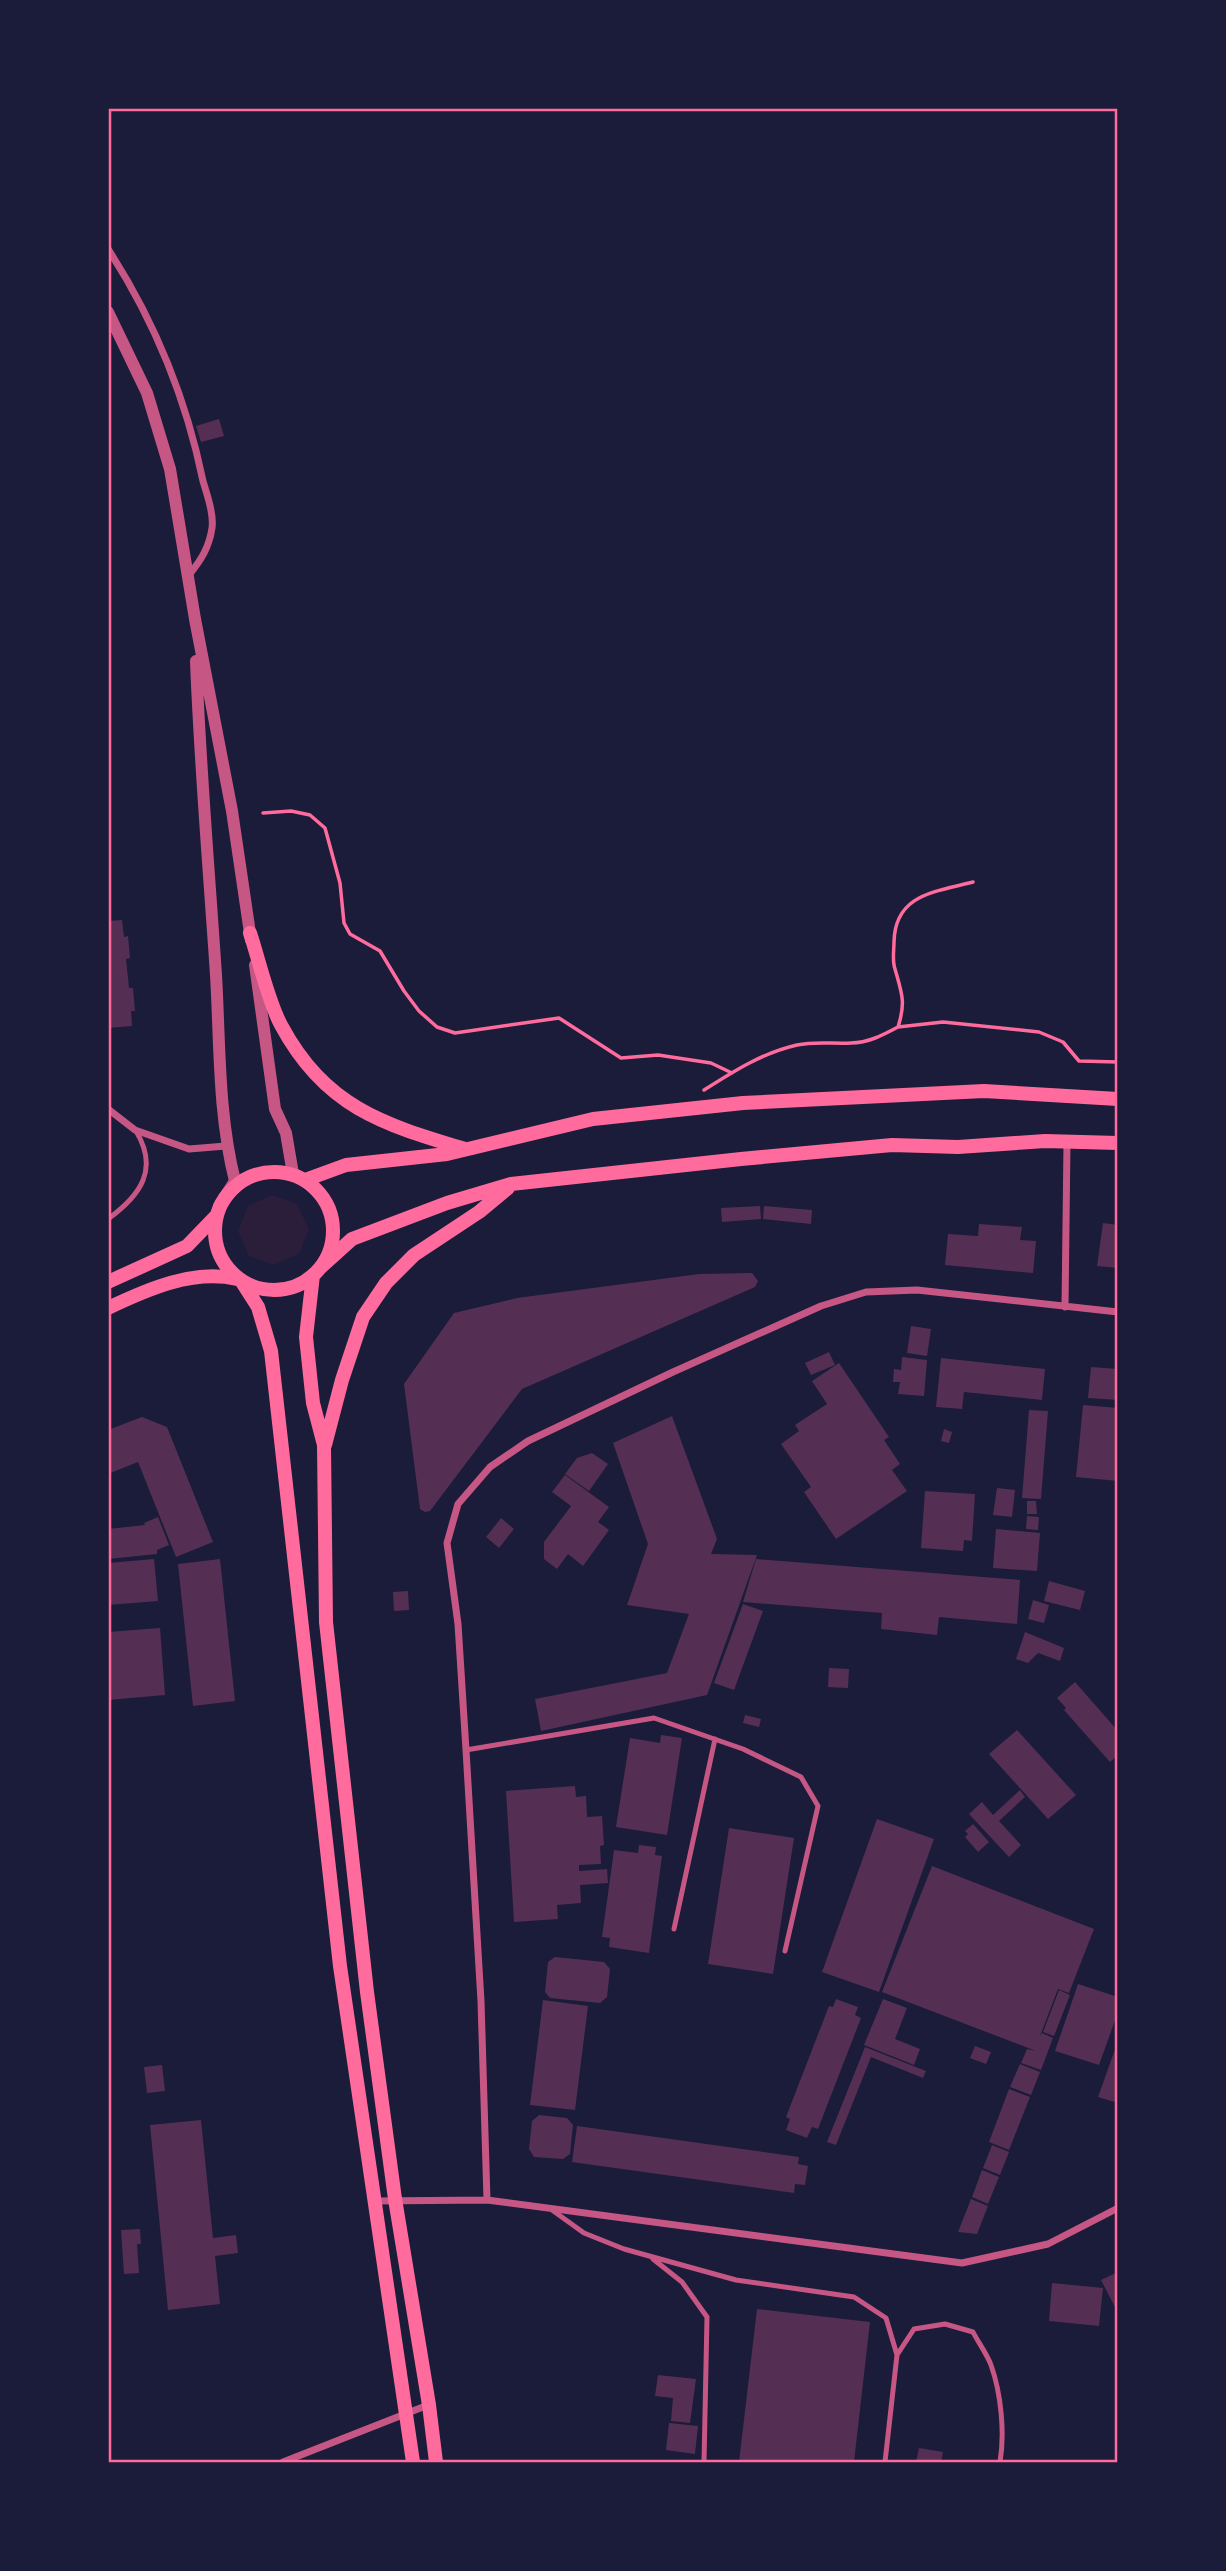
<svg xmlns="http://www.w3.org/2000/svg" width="1226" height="2571" viewBox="0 0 1226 2571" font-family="'Varela Round',sans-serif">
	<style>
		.green { fill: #2a1e3b }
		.building { fill: #542f53 }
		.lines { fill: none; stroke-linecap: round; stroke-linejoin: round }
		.path { stroke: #ff6b9d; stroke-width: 3.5 }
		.service { stroke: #c65784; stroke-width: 5 }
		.minor { stroke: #c65784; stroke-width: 7 }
		.tertiary { stroke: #c65784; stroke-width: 12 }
		.secondary { stroke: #ff6b9d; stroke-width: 14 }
		.neatline { fill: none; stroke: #ff6b9d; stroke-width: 2.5 }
	</style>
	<rect width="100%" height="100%" fill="#1b1b3a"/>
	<path class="green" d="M 272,1195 L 297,1204 L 309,1229 L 299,1254 L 274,1265 L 249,1256 L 238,1231 L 248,1206 Z"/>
	<path class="building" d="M 219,419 L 224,436 L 201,442 L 196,426 Z
		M 122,920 L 124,937 L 128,936 L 130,958 L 126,959 L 129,988 L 133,988 L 135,1011 L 131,1011 L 132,1026 L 108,1028 L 108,921 Z
		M 760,1206 L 761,1219 L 722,1222 L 721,1208 Z
		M 764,1206 L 812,1210 L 811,1224 L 763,1219 Z
		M 1103,1223 L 1118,1225 L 1118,1268 L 1097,1266 Z
		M 979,1224 L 1022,1227 L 1020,1240 L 1036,1241 L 1033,1273 L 945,1265 L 948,1234 L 978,1236 Z
		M 752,1273 L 758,1281 L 755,1287 L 522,1389 L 430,1511 L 425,1512 L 420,1509 L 404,1384 L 454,1313 L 517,1298 L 699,1274 Z
		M 911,1326 L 931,1329 L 927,1356 L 907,1353 Z
		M 829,1352 L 835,1365 L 811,1375 L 805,1363 Z
		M 902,1357 L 927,1360 L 924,1396 L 898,1394 L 900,1382 L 893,1382 L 894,1369 L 901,1370 Z
		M 941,1358 L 1045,1369 L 1042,1400 L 964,1392 L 962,1409 L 936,1407 Z
		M 839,1363 L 889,1437 L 884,1440 L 900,1464 L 892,1470 L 907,1491 L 836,1539 L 804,1492 L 811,1487 L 781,1444 L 799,1431 L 795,1425 L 827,1404 L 812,1381 Z
		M 1091,1367 L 1118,1369 L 1118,1400 L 1088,1398 Z
		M 1083,1405 L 1118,1408 L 1118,1481 L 1076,1477 Z
		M 1029,1410 L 1048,1411 L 1041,1499 L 1022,1498 Z
		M 672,1416 L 717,1539 L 711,1554 L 757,1555 L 707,1695 L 541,1731 L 535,1699 L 667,1673 L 689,1614 L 627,1605 L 648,1544 L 613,1443 Z
		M 142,1417 L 167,1427 L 213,1542 L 176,1557 L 138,1462 L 108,1474 L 108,1430 Z
		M 944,1429 L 952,1432 L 949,1443 L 941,1441 Z
		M 592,1453 L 608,1464 L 589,1491 L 565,1474 L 577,1458 Z
		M 565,1475 L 609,1507 L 598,1522 L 609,1530 L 583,1566 L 568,1554 L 557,1569 L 544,1559 L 544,1542 L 571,1506 L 552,1492 Z
		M 997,1488 L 1015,1490 L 1012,1517 L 993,1515 Z
		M 925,1491 L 975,1494 L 972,1541 L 964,1540 L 963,1551 L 921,1548 Z
		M 1027,1501 L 1036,1501 L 1037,1514 L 1027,1514 Z
		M 1027,1516 L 1039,1517 L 1038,1530 L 1026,1529 Z
		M 158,1517 L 169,1545 L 157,1550 L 157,1554 L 108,1559 L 108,1529 L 145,1525 L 144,1523 Z
		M 501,1518 L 514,1529 L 499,1548 L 486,1537 Z
		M 996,1529 L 1040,1533 L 1037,1571 L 993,1568 Z
		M 154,1559 L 158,1601 L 108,1605 L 108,1563 Z
		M 220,1559 L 235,1701 L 193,1706 L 178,1564 Z
		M 756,1559 L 1020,1580 L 1017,1624 L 939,1617 L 937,1635 L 881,1629 L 882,1613 L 743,1602 Z
		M 1049,1581 L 1085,1591 L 1080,1610 L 1044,1601 Z
		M 408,1591 L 409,1610 L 394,1611 L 393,1592 Z
		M 1033,1600 L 1049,1605 L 1044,1623 L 1028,1619 Z
		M 743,1604 L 763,1611 L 734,1690 L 714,1683 Z
		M 160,1628 L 165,1695 L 108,1700 L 108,1632 Z
		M 1025,1632 L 1064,1648 L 1060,1661 L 1038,1653 L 1028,1663 L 1016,1659 Z
		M 829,1668 L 849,1669 L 848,1688 L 828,1687 Z
		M 1075,1682 L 1118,1731 L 1118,1755 L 1110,1762 L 1064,1710 L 1066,1708 L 1057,1698 Z
		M 745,1715 L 761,1719 L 759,1727 L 743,1723 Z
		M 1017,1730 L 1076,1795 L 1048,1819 L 989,1754 Z
		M 661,1735 L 682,1738 L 667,1835 L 616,1827 L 630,1738 L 660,1743 Z
		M 575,1786 L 576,1797 L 586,1796 L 587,1817 L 602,1816 L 604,1845 L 600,1846 L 601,1864 L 579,1865 L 579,1871 L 607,1869 L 608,1883 L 580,1885 L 581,1903 L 557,1905 L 558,1919 L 514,1922 L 506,1791 Z
		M 1020,1790 L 1025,1797 L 999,1821 L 1021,1845 L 1009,1857 L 969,1814 L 982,1802 L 993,1815 Z
		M 877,1819 L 934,1839 L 879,1992 L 822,1972 Z
		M 973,1824 L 989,1842 L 978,1852 L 965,1837 L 968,1834 L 965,1831 Z
		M 729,1828 L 794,1838 L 773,1974 L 708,1964 Z
		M 639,1845 L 656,1847 L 655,1855 L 662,1856 L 649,1953 L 609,1947 L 610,1938 L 602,1937 L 614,1850 L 638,1853 Z
		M 932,1866 L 1094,1929 L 1069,1993 L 1058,1989 L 1040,2036 L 1042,2033 L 1053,2038 L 1041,2070 L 1021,2063 L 1027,2049 L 1036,2051 L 882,1992 Z
		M 555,1957 L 604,1962 L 610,1969 L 607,1997 L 600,2003 L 550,1998 L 545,1992 L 548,1962 Z
		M 1078,1984 L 1118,1997 L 1118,2012 L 1099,2065 L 1055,2051 Z
		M 1059,1990 L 1070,1995 L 1054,2036 L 1043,2032 Z
		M 836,1999 L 858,2007 L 855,2015 L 861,2018 L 818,2129 L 812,2127 L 807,2138 L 786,2130 L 790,2119 L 786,2117 L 829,2006 L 833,2007 Z
		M 883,1999 L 907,2008 L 895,2039 L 920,2049 L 914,2065 L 864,2045 Z
		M 543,2000 L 588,2006 L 575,2110 L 530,2105 Z
		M 1118,2041 L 1118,2103 L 1098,2097 Z
		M 975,2046 L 991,2052 L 986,2064 L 970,2058 Z
		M 865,2047 L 926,2071 L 923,2078 L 871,2057 L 836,2145 L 827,2142 Z
		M 1020,2064 L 1040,2072 L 1031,2095 L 1010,2087 Z
		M 162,2065 L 165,2091 L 147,2093 L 144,2067 Z
		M 1009,2089 L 1030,2097 L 1009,2150 L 989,2142 Z
		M 539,2115 L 567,2118 L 573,2125 L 570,2154 L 563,2159 L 534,2157 L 529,2149 L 532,2121 Z
		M 201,2120 L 213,2238 L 236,2235 L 238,2253 L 215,2256 L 220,2304 L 168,2310 L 150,2125 Z
		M 577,2126 L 799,2157 L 798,2164 L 808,2166 L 805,2185 L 795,2184 L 794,2193 L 572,2162 Z
		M 992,2145 L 1009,2152 L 1000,2175 L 983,2168 Z
		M 982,2170 L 999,2177 L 988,2204 L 972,2197 Z
		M 971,2199 L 988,2206 L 977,2234 L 958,2232 Z
		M 140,2229 L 141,2244 L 137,2244 L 139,2273 L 124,2274 L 121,2230 Z
		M 1118,2272 L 1118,2313 L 1101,2280 Z
		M 1052,2283 L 1103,2288 L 1099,2326 L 1049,2321 Z
		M 757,2309 L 870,2322 L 854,2462 L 739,2462 Z
		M 658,2375 L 696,2379 L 690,2423 L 671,2421 L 673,2398 L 655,2396 Z
		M 669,2423 L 698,2426 L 695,2454 L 666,2450 Z
		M 919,2448 L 943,2452 L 941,2462 L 916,2462 Z"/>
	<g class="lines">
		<path class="path" d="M 263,813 L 291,811 L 310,815 L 325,828 L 340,883 L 344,923 L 350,934 L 380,951 L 404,991 L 419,1011 L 437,1027 L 455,1033 L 559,1018 L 621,1058 L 658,1055 L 711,1063 L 732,1073
			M 898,1027 L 943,1022 L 1039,1032 L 1063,1042 L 1079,1061 L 1118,1062
			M 704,1090 C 734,1071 762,1053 797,1045 C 815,1041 833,1044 851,1043 C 868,1043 883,1035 898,1027 C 906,1002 902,994 895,969 C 892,961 894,950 894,942 C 895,894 935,892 973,882"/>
		<path class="service" d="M 108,1219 C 141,1195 159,1169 136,1131
			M 466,1750 L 654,1718 L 743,1749 L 801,1777 L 818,1806 L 785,1951
			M 674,1929 L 715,1739
			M 552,2210 L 584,2233 L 624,2249 L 736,2280 L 854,2297 L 886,2318 L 897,2355 L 885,2462
			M 653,2259 L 682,2282 L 707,2317 L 704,2462
			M 897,2355 L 914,2329 L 945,2324 L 973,2332 C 978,2342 987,2354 991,2365 C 1001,2393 1005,2433 1000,2462"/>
		<path class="minor" d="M 108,249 C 154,320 186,398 203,481 C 207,495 214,514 212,528 C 209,548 201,560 189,575
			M 108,1109 L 135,1130 L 189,1149 L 226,1146
			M 1065,1307 L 1067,1143
			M 487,2200 L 481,2001 L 466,1750 L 458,1624 L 447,1543 L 458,1504 L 490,1467 L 528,1441 L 673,1372 L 821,1306 L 866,1292 L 917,1290 L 1118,1312
			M 374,2201 L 487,2200 L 962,2263 L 1048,2244 L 1118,2208
			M 283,2462 L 428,2405"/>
		<path class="tertiary" d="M 108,312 L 147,393 L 170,469 L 195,619 L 232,811 L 251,940
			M 196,661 C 200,766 209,870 216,975 C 220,1043 218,1114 235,1181 L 219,1206
			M 255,965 L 275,1109 L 286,1133 L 293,1174"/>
		<path class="secondary" d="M 250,933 C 259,960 268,1001 281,1025 C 325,1107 382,1124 465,1149
			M215 1231a59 59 0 1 1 118 0a59 59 0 1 1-118 0Z
			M 305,1180 L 346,1165 L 447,1154 L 593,1119 L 743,1103 L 984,1091 L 1118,1099
			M 321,1267 L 352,1239 L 447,1203 L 511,1184 L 741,1159 L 892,1145 L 958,1147 L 1045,1141 L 1118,1143
			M 313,1275 L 306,1337 L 313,1403 L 324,1445 L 326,1622 L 367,1992 L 395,2199 L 429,2405 L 436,2462
			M 108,1282 L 187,1246 L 215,1217
			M 242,1282 L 258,1307 L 271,1351 L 340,1966 L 413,2462
			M 108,1308 C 148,1289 193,1269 237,1279
			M 325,1445 L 342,1380 L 363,1317 L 386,1283 L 414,1255 L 479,1212 L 508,1188"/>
	</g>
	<rect width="1226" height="2571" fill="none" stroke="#1b1b3a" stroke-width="220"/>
	<rect x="110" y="110" width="1006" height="2351" class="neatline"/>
</svg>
